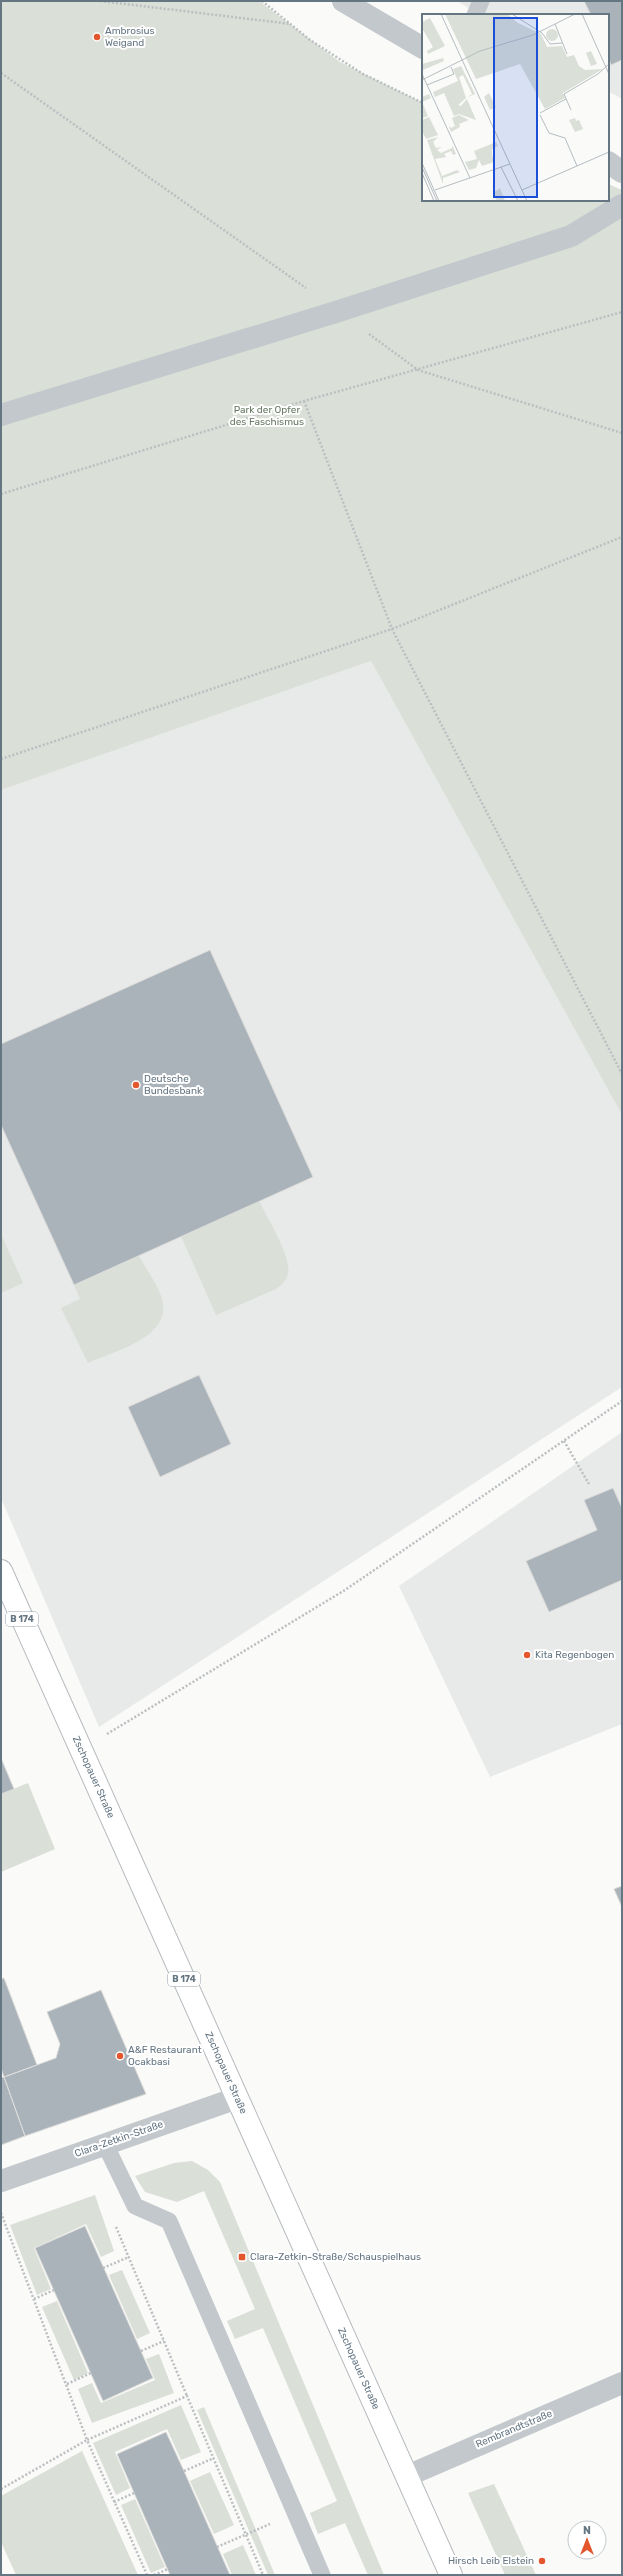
<svg xmlns="http://www.w3.org/2000/svg" width="623" height="2576" viewBox="0 0 623 2576" font-family="Rubik,sans-serif">
	<style>
		.built { fill: #e8e9e9 }
		.green { fill: #dadfd7 }
		.building { fill: #aab3b9; stroke: #dcdcda }
		.lines { fill: none; stroke-linecap: round; stroke-linejoin: round }
		.primary-casing { stroke: #b5babe; stroke-width: 24 }
		.path { stroke: #bbbfc2; stroke-width: 2.5; stroke-dasharray: 2 2; stroke-linecap: butt }
		.service { stroke: #c3c8cc; stroke-width: 17 }
		.minor { stroke: #c3c8cc; stroke-width: 22 }
		.primary { stroke: #fff; stroke-width: 22 }
		.poi-dot { fill: #e4572e; stroke: #fff; stroke-width: 1.5 }
		.labels { text-anchor: middle; dominant-baseline: central; stroke-width: 4; stroke-linejoin: round; paint-order: stroke }
		.shield { fill: #fff; stroke: #939fa8; stroke-width: 1 }
		.shield-label { font-size: 9px; font-weight: bold; fill: #657683 }
		.poi-label { font-size: 10px; fill: #657683; stroke: #fff; text-anchor: start }
		.park-label { font-size: 10px; fill: #687a64; stroke: #fff }
		.street-label { font-size: 10px; fill: #657683; stroke: #fff }
		.inset-road { fill: none; stroke: #b5bdc2; stroke-width: 1 }
		.view { fill: #1d4ed8; fill-opacity: 0.15; stroke: #1d4ed8; stroke-width: 2 }
		.inset-edge { fill: none; stroke: #657683; stroke-width: 2 }
	</style>
	<rect width="100%" height="100%" fill="#fafaf8"/>
	<path class="built" d="M 457,1 L 622,1 L 622,99 L 608,91 L 608,15 L 480,15 Z
		M 371,661 L 622,1115 L 622,1387 L 99,1727 L 1,1498 L 1,790 Z
		M 622,1432 L 622,1724 L 490,1777 L 399,1586 Z"/>
	<path class="green" d="M 1,1 L 259,1 L 340,62 L 423,103 L 423,200 L 608,200 L 608,184 L 622,190 L 622,1115 L 371,661 L 1,790 Z
		M 259,1201 C 267,1218 292,1257 288,1274 C 286,1281 282,1284 276,1289 L 216,1315 L 181,1236 Z
		M 1,1234 L 23,1283 L 1,1293 Z
		M 139,1256 C 146,1269 156,1282 161,1296 C 176,1337 114,1351 88,1363 L 61,1308 L 80,1299 L 74,1285 Z
		M 28,1783 L 55,1849 L 1,1872 L 1,1794 Z
		M 192,2161 L 208,2170 L 220,2182 L 384,2575 L 368,2575 L 345,2523 L 318,2534 L 310,2513 L 337,2501 L 263,2328 L 235,2339 L 227,2321 L 255,2309 L 204,2191 L 177,2202 L 145,2192 L 135,2176 L 174,2163 Z
		M 95,2195 L 114,2251 L 101,2257 L 86,2224 L 34,2248 L 51,2289 L 37,2295 L 10,2225 Z
		M 122,2270 L 150,2333 L 137,2339 L 109,2275 Z
		M 57,2301 L 88,2373 L 74,2380 L 42,2307 Z
		M 159,2354 L 174,2393 L 92,2423 L 78,2389 L 92,2383 L 101,2403 L 155,2380 L 146,2359 Z
		M 181,2405 L 201,2452 L 181,2460 L 167,2429 L 115,2452 L 130,2488 L 116,2495 L 93,2443 Z
		M 204,2407 L 275,2575 L 268,2575 L 197,2410 Z
		M 82,2451 L 138,2575 L 16,2575 L 1,2542 L 1,2496 Z
		M 210,2472 L 234,2525 L 214,2534 L 190,2481 Z
		M 494,2484 L 536,2575 L 505,2575 L 468,2493 Z
		M 135,2499 L 165,2567 L 151,2573 L 121,2505 Z
		M 243,2545 L 256,2575 L 232,2575 L 223,2554 Z"/>
	<path class="building" d="M 584,1 L 622,1 L 622,60 L 611,65 L 608,57 L 608,15 L 591,15 Z
		M 210,950 L 313,1177 L 74,1285 L 1,1125 L 1,1044 Z
		M 199,1375 L 231,1444 L 160,1477 L 128,1407 Z
		M 613,1488 L 622,1508 L 622,1580 L 549,1612 L 526,1561 L 597,1530 L 584,1500 Z
		M 1,1758 L 14,1789 L 1,1794 Z
		M 622,1886 L 622,1907 L 614,1889 Z
		M 4,1978 L 37,2065 L 4,2077 L 1,2068 L 1,1979 Z
		M 101,1990 L 146,2094 L 25,2136 L 4,2077 L 56,2058 L 60,2044 L 47,2012 Z
		M 4,2077 L 25,2136 L 1,2145 L 1,2078 Z
		M 85,2226 L 153,2378 L 103,2401 L 35,2248 Z
		M 166,2432 L 184,2471 L 230,2575 L 170,2575 L 117,2454 Z"/>
	<g class="lines">
		<g class="primary-casing">
			<g id="primary">
				<path id="s1" d="M 1,1571 L 451,2575"/>
			</g>
		</g>
		<path class="path" d="M 100,1 L 291,24
			M 262,1 L 310,40 L 363,74 L 423,103
			M 1,73 L 306,288
			M 369,334 L 418,370 L 622,433
			M 304,401 L 392,629 L 622,1074
			M 1,494 L 304,401 L 622,312
			M 1,759 L 392,629 L 622,537
			M 564,1441 L 589,1484
			M 107,1734 L 345,1590 L 622,1401
			M 116,2227 L 187,2396
			M 103,2268 L 129,2257
			M 34,2299 L 54,2290
			M 141,2351 L 164,2341
			M 67,2384 L 91,2373
			M 184,2471 L 214,2458
			M 1,2489 L 87,2440 L 1,2213 L 3,2213
			M 114,2502 L 134,2493
			M 217,2547 L 270,2524
			M 147,2575 L 87,2440 L 187,2396 L 263,2575
			M 154,2575 L 168,2569"/>
		<path class="service" d="M 475,15 L 481,1
			M 105,2144 L 135,2206 L 169,2221 L 322,2575"/>
		<path class="minor" d="M 343,1 L 423,48
			M 608,162 L 622,172
			M 1,415 L 339,311 L 571,236 L 622,205
			M 1,2181 L 237,2098
			M 407,2476 L 622,2383"/>
		<use href="#primary" class="primary"/>
	</g>
	<g class="poi-dot">
		<circle cx="97" cy="37" r="4"/>
		<circle cx="136" cy="1085" r="4"/>
		<circle cx="527" cy="1655" r="4"/>
		<circle cx="120" cy="2056" r="4"/>
		<rect x="238" y="2253" width="8" height="8" rx="2"/>
		<circle cx="542" cy="2561" r="4"/>
	</g>
	<g class="labels">
		<g class="shield">
			<rect x="6" y="1612" width="32" height="14" rx="3"/>
			<rect x="168" y="1972" width="32" height="14" rx="3"/>
		</g>
		<g class="shield-label">
			<text x="22" y="1619">B 174</text>
			<text x="184" y="1979">B 174</text>
		</g>
		<g class="poi-label">
			<text x="105" y="31">Ambrosius<tspan x="105" dy="12">Weigand</tspan></text>
			<text x="144" y="1079">Deutsche<tspan x="144" dy="12">Bundesbank</tspan></text>
			<text x="535" y="1655">Kita Regenbogen</text>
			<text x="128" y="2050">A&amp;F Restaurant<tspan x="128" dy="12">Ocakbasi</tspan></text>
			<text x="250" y="2257">Clara-Zetkin-Straße/Schauspielhaus</text>
			<text x="534" y="2561" text-anchor="end">Hirsch Leib Elstein</text>
		</g>
		<g class="park-label">
			<text x="267" y="410">Park der Opfer<tspan x="267" dy="12">des Faschismus</tspan></text>
		</g>
		<g class="street-label">
			<text stroke="none"><textPath href="#s1" startOffset="226">Zschopauer Straße</textPath></text>
			<text stroke="none"><textPath href="#s1" startOffset="550">Zschopauer Straße</textPath></text>
			<text transform="translate(119 2139) rotate(-19)">Clara-Zetkin-Straße</text>
			<text stroke="none"><textPath href="#s1" startOffset="874">Zschopauer Straße</textPath></text>
			<text transform="translate(514 2429) rotate(-23)">Rembrandtstraße</text>
		</g>
	</g>
	<g transform="translate(422 14)">
		<rect width="187" height="187" fill="#fafaf8"/>
		<path d="M 23,0 L 85,0 L 96,9 L 119,20 L 125,33 L 140,32 L 145,43 L 152,41 L 157,52 L 163,56 L 181,55 L 141,79 L 143,84 L 123,95 L 98,50 L 54,65 ZM 8,4 L 23,32 L 6,40 L 5,37 L 11,33 L 0,14 L 0,8 ZM124 21a6 6 0 1 1 12 0a6 6 0 1 1-12 0ZM 169,37 L 175,50 L 169,52 L 164,39 ZM 21,44 L 22,47 L 1,56 L 0,50 ZM 39,52 L 53,80 L 46,83 L 50,80 L 41,61 L 37,63 L 44,84 L 36,91 L 39,92 L 45,85 L 54,106 L 37,100 L 32,102 L 22,79 L 13,83 L 11,78 L 36,67 L 31,55 ZM 67,79 L 74,93 L 68,96 L 62,83 ZM 7,80 L 9,84 L 0,88 L 6,102 L 0,104 L 0,83 ZM 37,101 L 47,106 L 37,110 L 38,113 L 29,118 L 27,112 L 29,114 L 33,112 L 30,104 ZM 7,103 L 16,121 L 4,125 L 0,117 L 0,106 ZM 153,104 L 154,107 L 157,106 L 161,115 L 153,118 L 147,106 ZM 16,123 L 11,128 L 14,134 L 20,133 L 15,136 L 19,139 L 30,134 L 30,131 L 34,140 L 31,141 L 29,137 L 22,140 L 24,143 L 13,145 L 20,162 L 35,156 L 38,158 L 21,164 L 21,170 L 5,126 ZM 74,128 L 76,132 L 70,135 L 70,141 L 72,148 L 60,152 L 57,146 L 54,154 L 47,156 L 43,148 L 55,145 L 52,137 ZM 78,174 L 83,187 L 75,187 L 71,179 Z" fill="#dadfd7"/>
		<path class="inset-road" d="M 19,0 L 105,187M 90,0 L 120,19 L 128,30 L 140,29M 160,0 L 187,60M 133,10 L 145,40M 0,60 L 48,164M 0,66 L 58,37 L 111,21 L 153,0M 5,71 L 32,60 L 29,53M 149,96 L 142,80 L 176,60 L 187,50M 118,99 L 144,85M 118,101 L 127,119 L 143,124 L 155,152M 0,149 L 17,187M 0,153 L 15,187M 79,153 L 96,187M 0,159 L 12,187M 13,176 L 88,150M 100,176 L 187,138"/>
		<path class="view" d="M 72,4 L 115,4 L 115,183 L 72,183 Z"/>
		<rect width="187" height="187" class="inset-edge"/>
	</g>
	<rect width="623" height="2576" fill="none" stroke="#657683" stroke-width="4"/>
	<g transform="translate(587 2540)"><circle r="19" fill="#ffffff" stroke="#c1c8cd"/>
	<path d="M0-3L7 15L0 10L-7 15Z" fill="#e4572e"/>
	<text y="-6" font-size="11" font-weight="bold" text-anchor="middle" fill="#657683">N</text>
	</g>
</svg>
